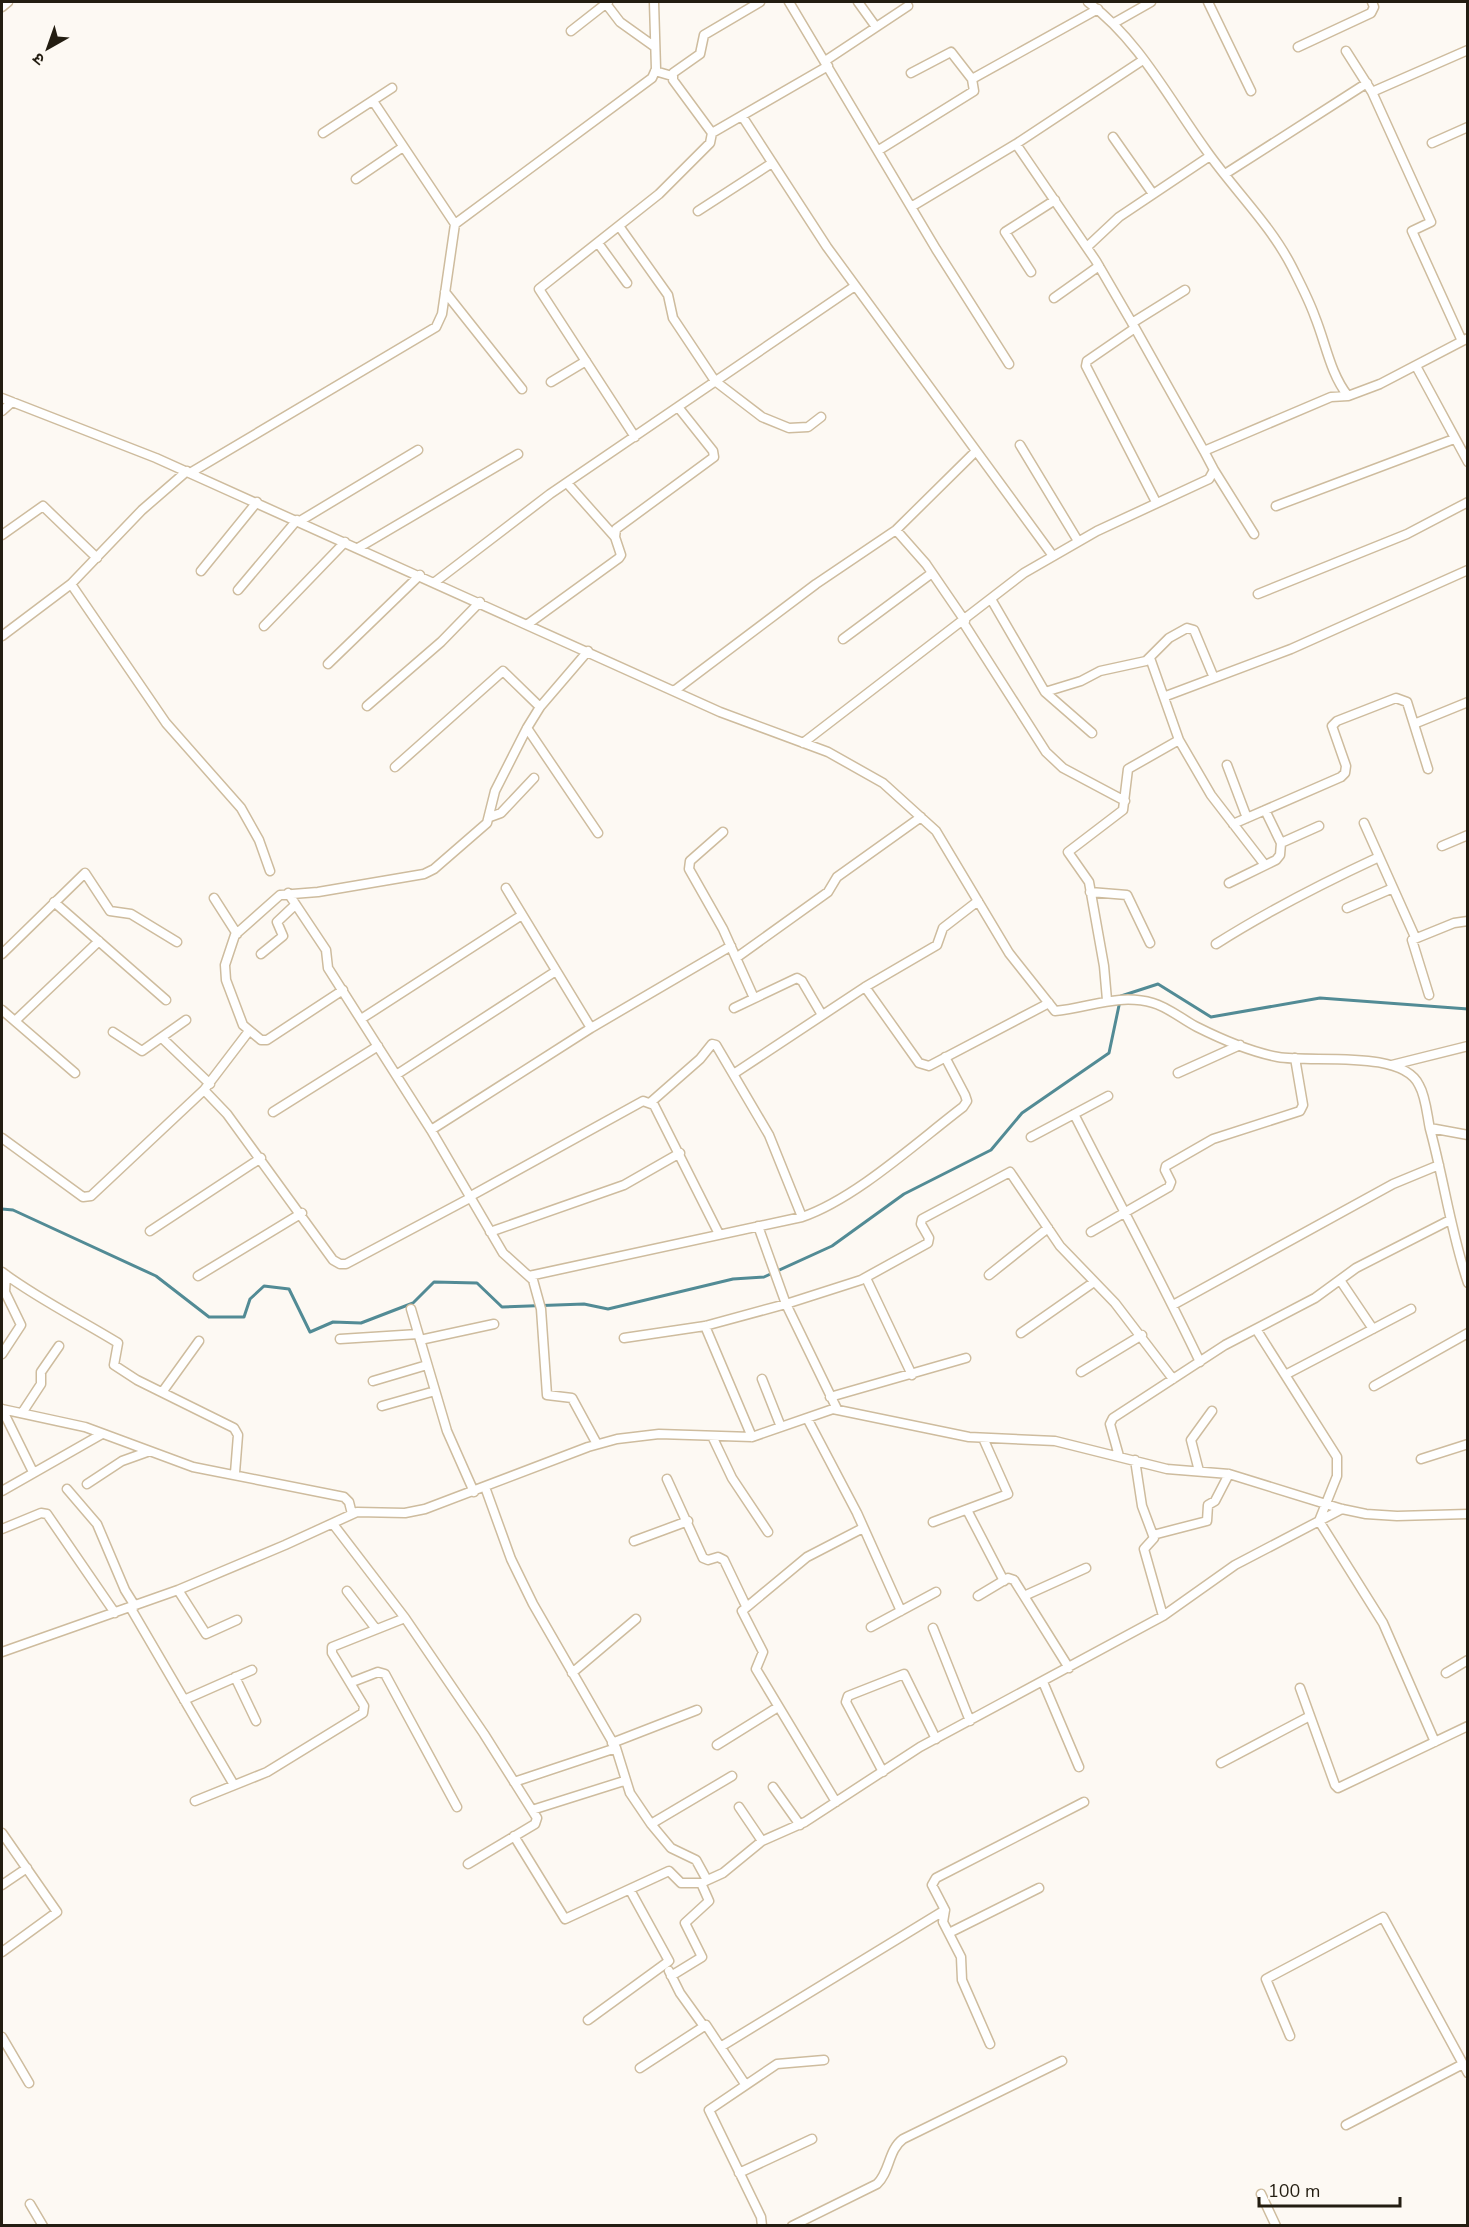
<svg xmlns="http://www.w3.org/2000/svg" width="1469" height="2227" viewBox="0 0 1469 2227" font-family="'Nunito Sans','Noto Sans Devanagari',sans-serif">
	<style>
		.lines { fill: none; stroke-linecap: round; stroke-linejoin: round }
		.stream { stroke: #528b95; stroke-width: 3 }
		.street-casing { stroke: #cebc9e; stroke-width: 11 }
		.street { stroke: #fff; stroke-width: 8 }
	</style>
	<rect width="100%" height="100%" fill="#fdf9f3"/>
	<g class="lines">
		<path class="stream" d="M 2,1209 L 13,1210 L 156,1276 L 209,1317 L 244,1317 L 250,1299 L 264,1286 L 289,1289 L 310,1332 L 333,1322 L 361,1323 L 413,1303 L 434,1282 L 477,1283 L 502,1307 L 584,1304 L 608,1309 L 733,1279 L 764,1277 L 832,1246 L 904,1194 L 991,1150 L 1022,1113 L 1109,1053 L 1121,996 L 1158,984 L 1211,1017 L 1320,998 L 1468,1009"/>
		<g class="street-casing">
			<path id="street" d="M 789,2 L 936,249 L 1009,364
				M 858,2 L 876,27
				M 1088,2 C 1139,40 1169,99 1206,150 C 1234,190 1270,224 1292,267 C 1300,283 1309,300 1315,317 C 1326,344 1330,373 1348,396 L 1380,384 L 1468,338
				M 1208,2 L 1251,91
				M 607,5 L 620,22 L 655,47
				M 2,7 L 8,2
				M 1114,23 L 1151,2
				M 571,31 L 608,2
				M 1298,47 L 1371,13 L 1374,7 L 1372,2
				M 1346,51 L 1372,92 L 1431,222 L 1412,231 L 1462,341
				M 825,61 L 908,6
				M 655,71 L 672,76
				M 972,79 L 1098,9
				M 1372,92 L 1468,50
				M 373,101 L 455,224
				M 742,116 L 827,247 L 1053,556
				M 323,133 L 392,88
				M 712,133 L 828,66
				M 1113,137 L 1153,194
				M 1432,143 L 1468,127
				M 1016,144 L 1096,261 L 1135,328
				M 879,150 L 974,91 L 972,79 L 951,52 L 911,73
				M 1225,174 L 1367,83
				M 356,179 L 403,147
				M 911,207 L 1016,144 L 1143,60
				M 698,211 L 772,163
				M 619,226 L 668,295 L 673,318 L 715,381 L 762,417 L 789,428 L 808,427 L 821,417
				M 598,243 L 627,283
				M 1087,247 L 1119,217 L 1210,156
				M 1031,272 L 1005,232 L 1055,200
				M 445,292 L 522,389
				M 1054,298 L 1099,266
				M 1132,323 L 1185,290
				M 1416,366 L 1468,462
				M 551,382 L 586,361
				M 2,398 L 156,458 L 720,712 L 828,752 L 883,783 L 936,831 L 1009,953 L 1055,1011 C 1089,1008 1118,993 1153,1003 C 1168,1007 1183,1020 1197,1027 C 1221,1039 1251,1052 1278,1057 C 1312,1063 1402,1049 1419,1085 C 1426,1097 1427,1115 1430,1129 C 1444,1180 1451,1233 1468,1283
				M 2,411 L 12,402
				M 635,437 L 539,289 L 659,194 L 710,143 L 712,133 L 673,80 L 673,73 L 700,54 L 704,35 L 760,2
				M 1020,445 L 1078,541
				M 1214,470 L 1254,534
				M 190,473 L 436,327 L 442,314 L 455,224 L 652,78 L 656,69 L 654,2
				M 567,483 L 615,537
				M 1156,502 L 1086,366 L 1087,361 L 1135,328 L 1204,451
				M 1276,506 L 1454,439
				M 300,521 L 418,450
				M 896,530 L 926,564 L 965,621
				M 2,535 L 43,506 L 97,558
				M 358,548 L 518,454
				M 201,571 L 257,502
				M 435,582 L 550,494 L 855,286
				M 71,584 L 166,723 L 241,808 L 259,840 L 270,871
				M 238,590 L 297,520
				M 1258,594 L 1407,534 L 1468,502
				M 991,599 L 1045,692 L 1092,733
				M 963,622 L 1046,752 L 1063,768 L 1125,801
				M 528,624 L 619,558 L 621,555 L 615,537 L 616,529 L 714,457 L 713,451 L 678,407
				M 264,626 L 345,542
				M 2,636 L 71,584 L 142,510 L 187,471
				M 843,639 L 932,573
				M 1150,658 L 1179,740 L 1211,795 L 1265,865
				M 328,664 L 420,575
				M 674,691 L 816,584 L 896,530 L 975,452
				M 1045,692 L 1081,681 L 1100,671 L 1146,661 L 1169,638 L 1187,628 L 1194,630 L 1214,678
				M 1166,696 L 1291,649 L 1468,570
				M 367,706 L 441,642 L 480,602
				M 1414,724 L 1468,702
				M 527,728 L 598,833
				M 803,743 L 1024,573 L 1097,531 L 1209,479 L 1214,470 L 1204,451 L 1331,397 L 1348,396
				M 1227,765 L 1247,818
				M 395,767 L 503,671 L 540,707
				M 1265,810 L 1281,843
				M 490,817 L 501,813 L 534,778
				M 1364,823 L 1415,937
				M 1233,824 L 1341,777 L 1345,773 L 1346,766 L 1332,726 L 1337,721 L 1396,698 L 1407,702 L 1428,769
				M 723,832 L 690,861 L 689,869 L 723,929 L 754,998
				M 1442,846 L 1468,835
				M 1229,883 L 1276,860 L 1280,855 L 1281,843 L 1319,826
				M 506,888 L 591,1028
				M 1090,892 L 1127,895 L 1150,943
				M 288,893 L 326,950 L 328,968 L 431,1130 L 503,1253 L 533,1280 L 541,1309 L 547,1395 L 572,1398 L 597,1444
				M 214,898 L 237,934
				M 54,902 L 166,1000
				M 1347,908 L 1393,888
				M 1216,944 C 1268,911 1323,883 1379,857
				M 2,954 L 85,873 L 110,911 L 131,914 L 177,942
				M 261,954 L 283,936 L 277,922 L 295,905
				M 736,958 L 828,892 L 837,877 L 921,817
				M 865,987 L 919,1063 L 929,1066 L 1049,1003
				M 343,990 L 267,1040 L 261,1040 L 243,1025 L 226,980 L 225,965 L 235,935 L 280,895 L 318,892 L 424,874 L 434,869 L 487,823 L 495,791 L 527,728 L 540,707 L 588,651
				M 1429,995 L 1412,940 L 1454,923 L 1468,921
				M 1107,1000 L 1104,966 L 1089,882 L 1068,852 L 1123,810 L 1128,769 L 1179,740
				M 734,1008 L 797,978 L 802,981 L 822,1015
				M 2,1010 L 75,1073
				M 361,1019 L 522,915
				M 15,1021 L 99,941
				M 113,1032 L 142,1051 L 186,1020
				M 162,1038 L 210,1084
				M 1392,1065 L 1468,1046
				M 735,1073 L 865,987 L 937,945 L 943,928 L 978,901
				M 1178,1073 L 1240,1045
				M 396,1075 L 556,971
				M 204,1090 L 227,1114 L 333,1260 L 340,1264 L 346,1264 L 470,1198
				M 651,1102 L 700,1059 L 712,1044 L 716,1045 L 769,1135 L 802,1217
				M 273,1112 L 378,1046
				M 1074,1114 C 1116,1197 1160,1278 1200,1362
				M 1430,1128 L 1468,1135
				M 431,1130 L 591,1028 L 731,946
				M 1031,1137 L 1108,1096
				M 2,1138 L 83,1197 L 91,1196 L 204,1090 L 249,1031
				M 469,1197 L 643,1101 L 654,1105 L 719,1234
				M 758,1226 L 786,1304 L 837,1409
				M 150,1231 L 261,1158
				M 490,1232 L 624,1185 L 680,1153
				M 1091,1232 L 1169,1187 L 1171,1182 L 1165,1170 L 1166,1166 L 1213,1139 L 1300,1111 L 1303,1105 L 1295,1058
				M 2,1272 C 38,1299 79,1319 118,1343 L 114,1365 L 137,1380 L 234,1428 L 238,1435 L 235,1473
				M 989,1275 L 1048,1228
				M 198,1276 L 302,1213
				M 529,1276 L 802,1217 C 855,1199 917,1142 963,1107 L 967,1101 L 965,1095 L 945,1057
				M 866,1278 L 912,1375
				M 1340,1280 L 1373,1329
				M 1173,1305 L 1393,1184 L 1439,1165
				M 411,1309 L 447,1431 L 474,1492
				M 705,1326 L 752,1437
				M 1256,1329 L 1337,1457 L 1337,1476 L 1319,1521 L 1383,1623 L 1435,1742
				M 1021,1333 L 1094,1282
				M 624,1338 L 705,1326 L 786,1304 L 861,1280 L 928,1243 L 929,1238 L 921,1224 L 922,1219 L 1010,1172 L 1060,1246 L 1115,1303 L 1173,1379
				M 340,1339 L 418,1334
				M 420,1340 L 494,1324
				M 2,1354 L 21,1325 L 5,1292 L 6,1275
				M 1081,1372 L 1142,1335
				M 1285,1375 L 1411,1309
				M 762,1379 L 781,1427
				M 373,1381 L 427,1365
				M 1374,1386 L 1468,1333
				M 163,1391 L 199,1341
				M 830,1397 L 966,1358
				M 382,1406 L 435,1391
				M 2,1409 L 85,1427 L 193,1467 L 344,1497 L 349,1502 L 352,1514
				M 2,1409 L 33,1472
				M 22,1413 L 41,1384 L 41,1372 L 59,1346
				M 807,1418 L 857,1513 L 901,1611
				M 712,1436 L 732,1478 L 768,1532
				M 1119,1456 L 1110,1424 L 1113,1418 L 1225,1345 L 1315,1298 L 1356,1268 L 1450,1220
				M 1421,1459 L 1468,1444
				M 1135,1460 L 1142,1506 L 1154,1538 L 1144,1549 L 1163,1616
				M 1199,1471 L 1191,1440 L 1212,1411
				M 667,1479 L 703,1558 L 708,1560 L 718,1557 L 724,1560 L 746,1606
				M 87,1484 L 122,1461 L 150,1451
				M 485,1487 L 511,1559 L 533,1604 L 616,1748 L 630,1793 L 651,1824 L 671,1848 L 696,1860 L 707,1880
				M 67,1489 L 97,1524 L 125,1590 L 135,1606
				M 2,1491 L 102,1434
				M 967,1510 L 1004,1581
				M 933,1522 L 1008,1494 L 983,1438
				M 333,1524 L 405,1618 L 484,1734 L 537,1818 L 535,1824 L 468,1864
				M 2,1529 L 41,1513 L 47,1514 L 115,1613
				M 1153,1535 L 1207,1521 L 1208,1505 L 1215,1501 L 1229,1474
				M 634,1541 L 688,1521
				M 178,1590 L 206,1634 L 237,1620
				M 347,1591 L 376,1629
				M 978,1596 L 1008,1578 L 1014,1580 L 1069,1668
				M 1024,1596 L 1086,1568
				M 130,1607 L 234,1785
				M 871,1627 L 936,1592
				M 933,1628 L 970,1721
				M 2,1652 L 178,1590 L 285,1545 L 357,1512 L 405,1513 L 425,1509 L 588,1447 L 617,1439 L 659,1434 L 752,1437 L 833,1409 L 969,1437 L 1055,1441 L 1167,1469 L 1229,1474 L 1342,1509 L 1366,1514 L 1397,1516 L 1468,1514
				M 572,1673 L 636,1619
				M 1446,1673 L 1468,1660
				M 235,1677 L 256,1721
				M 352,1682 L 378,1672 L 385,1674 L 457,1807
				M 1043,1682 L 1079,1767
				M 1300,1688 L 1335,1785 L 1338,1788 L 1468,1726
				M 184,1700 L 252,1670
				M 612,1743 L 697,1710
				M 717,1745 L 778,1707
				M 1221,1763 L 1310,1716
				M 883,1772 L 846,1702 L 848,1696 L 904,1674 L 936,1739
				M 514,1782 L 616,1748
				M 773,1787 L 800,1825
				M 195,1801 L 267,1772 L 363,1713 L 364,1706 L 332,1653 L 332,1647 L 405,1618
				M 836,1802 L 756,1669 L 763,1652 L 742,1611 L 807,1557 L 863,1528
				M 739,1807 L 762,1841
				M 532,1810 L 624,1781
				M 651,1824 L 732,1776
				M 2,1833 L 57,1912 L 2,1952
				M 514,1836 L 565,1919 L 669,1871 L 681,1883 L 701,1883 L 709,1901 L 685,1923 L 702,1957 L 671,1976
				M 701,1883 L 723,1873 L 762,1841 L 805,1822 L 920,1747 L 1163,1616 L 1235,1565 L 1342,1509
				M 2,1885 L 27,1868
				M 949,1933 L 1039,1888
				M 669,1971 L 680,1993 L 703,2025
				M 588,2020 L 669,1961 L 630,1890
				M 1290,2036 L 1266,1979 L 1383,1917 L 1468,2073
				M 2,2037 L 29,2083
				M 990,2044 L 962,1980 L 961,1957 L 943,1922 L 945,1910 L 932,1885 L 936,1878 L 1084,1802
				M 722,2046 L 945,1910
				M 640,2068 L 706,2025 L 745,2084
				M 1346,2125 L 1463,2064
				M 739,2173 L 812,2139
				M 1261,2194 L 1276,2226
				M 30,2204 L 43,2226
				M 762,2226 L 761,2217 L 709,2110 L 777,2064 L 824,2060
				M 792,2226 L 877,2184 C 890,2172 888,2150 903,2139 L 1062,2061"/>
		</g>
		<use href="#street" class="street"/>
	</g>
	<rect width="1469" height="2227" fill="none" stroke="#231d11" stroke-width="6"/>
	<g transform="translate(48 48) rotate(220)" stroke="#fdf9f3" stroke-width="4.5" paint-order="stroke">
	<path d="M0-4.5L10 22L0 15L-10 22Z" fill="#231d11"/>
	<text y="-9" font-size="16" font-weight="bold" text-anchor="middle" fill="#231d11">उ</text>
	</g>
	<path d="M1259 2197v9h141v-9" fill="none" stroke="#231d11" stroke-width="3"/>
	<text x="1268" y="2197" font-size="18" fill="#231d11" stroke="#fdf9f3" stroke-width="4.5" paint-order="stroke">100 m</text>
</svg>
